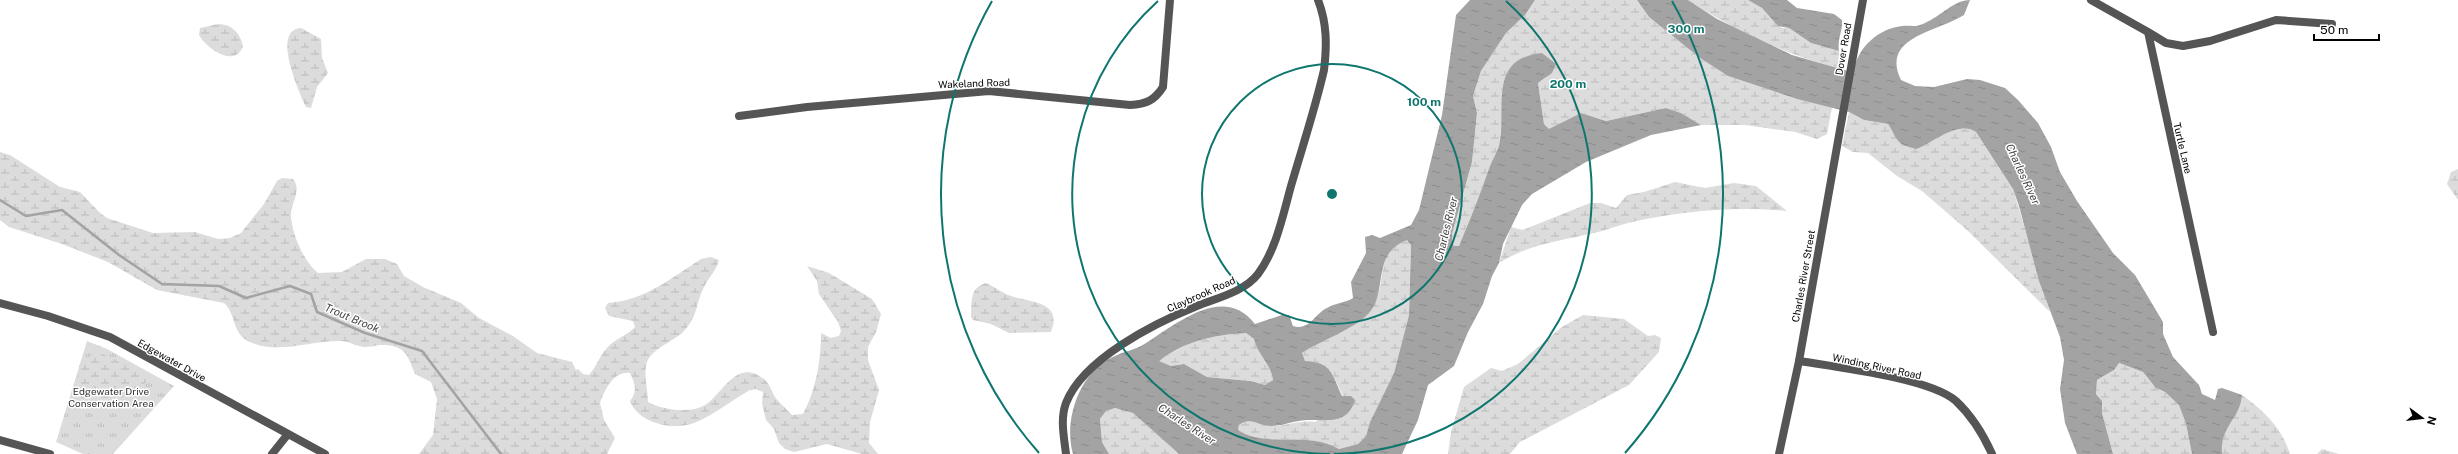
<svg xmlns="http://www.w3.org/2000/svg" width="2458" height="454" viewBox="0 0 2458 454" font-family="'Public Sans',sans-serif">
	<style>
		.grass { fill: url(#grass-tufts) }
		.wetland { fill: url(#wetland-marsh) }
		.water { fill: url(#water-ripples); fill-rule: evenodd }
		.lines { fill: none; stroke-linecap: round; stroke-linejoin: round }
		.stream { stroke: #a3a3a3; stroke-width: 2.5 }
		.minor { stroke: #555; stroke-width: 8 }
		.tertiary { stroke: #555; stroke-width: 8 }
		.ring { fill: none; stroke: #0f766e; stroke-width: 2 }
		.labels { text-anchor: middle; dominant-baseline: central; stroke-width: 3; stroke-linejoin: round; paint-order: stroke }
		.street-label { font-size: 10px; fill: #000; stroke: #fff }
		.park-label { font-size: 10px; fill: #333; stroke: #fff }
		.water-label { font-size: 11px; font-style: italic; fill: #444; stroke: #fff }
		.centre { fill: #0f766e; stroke: #fff; stroke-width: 2 }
		.ring-label { font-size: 12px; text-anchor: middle; font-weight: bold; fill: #0f766e; stroke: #fff; stroke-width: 3; stroke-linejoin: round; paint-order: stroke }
	</style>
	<defs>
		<pattern id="grass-tufts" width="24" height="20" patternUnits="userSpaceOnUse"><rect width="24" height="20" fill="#dcdcdc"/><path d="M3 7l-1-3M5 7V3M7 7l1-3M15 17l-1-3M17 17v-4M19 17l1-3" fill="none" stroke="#bbb"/></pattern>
		<pattern id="wetland-marsh" width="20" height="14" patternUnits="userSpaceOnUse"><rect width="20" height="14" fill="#dcdcdc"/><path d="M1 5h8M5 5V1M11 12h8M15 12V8" fill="none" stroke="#bbb"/></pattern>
		<pattern id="water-ripples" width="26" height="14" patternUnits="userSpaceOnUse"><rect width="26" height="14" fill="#a3a3a3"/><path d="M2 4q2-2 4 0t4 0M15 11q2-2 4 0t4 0" fill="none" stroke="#8b8b8b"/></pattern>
	</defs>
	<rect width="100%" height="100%" fill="#fff"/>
	<path class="grass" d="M 87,341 L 107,349 L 174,386 L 113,454 L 83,454 L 56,442 Z"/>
	<path class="wetland" d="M 1535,0 L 1637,0 L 1649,17 L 1700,58 L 1728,76 L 1797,99 L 1832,107 L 1827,134 L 1817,139 L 1795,132 L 1745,125 L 1701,125 L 1681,113 L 1666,108 L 1606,121 L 1581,113 L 1549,130 L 1544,124 L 1538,83 L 1546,78 L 1556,64 L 1502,119 L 1499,147 L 1459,246 L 1454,246 L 1452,242 L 1452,234 L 1472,162 L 1477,113 L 1473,96 L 1481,71 L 1506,33 L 1525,15 Z
		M 1688,0 L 1748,0 L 1762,8 L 1782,28 L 1789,28 L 1811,43 L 1839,51 L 1838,68 C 1784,54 1735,31 1688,0 Z
		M 218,24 C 232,24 240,33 243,46 C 235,69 206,48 199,35 L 200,28 Z
		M 301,28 L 321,39 L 322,58 L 328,73 L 317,87 L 311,108 L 306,107 L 303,101 C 297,86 272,30 301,28 Z
		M 1849,112 L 1864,120 L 1888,124 L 1893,132 L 1917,149 C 1934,142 1958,120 1976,132 L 2013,189 L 2050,312 L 1967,230 L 1922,191 L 1897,176 L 1868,153 L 1853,152 L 1842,146 Z
		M 0,152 L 10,155 L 60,187 L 80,192 L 100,213 L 107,218 L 153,233 L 195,232 L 218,239 L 230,238 L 241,233 L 248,224 L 264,204 L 277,181 L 282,178 L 293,179 C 303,191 289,205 291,218 C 293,236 304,262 318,273 L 342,272 L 366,259 L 385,259 L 397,264 L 404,276 L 423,287 L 461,303 L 479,318 L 513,336 L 537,353 L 572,362 L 576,370 L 578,369 L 583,374 L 589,375 C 598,365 599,356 607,348 C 614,339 627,336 635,327 L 633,321 L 609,316 L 605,308 L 608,303 C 644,301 673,277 701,259 L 711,257 L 719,260 C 716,271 709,277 704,287 C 695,305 699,314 684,331 C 675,341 652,348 647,362 C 643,375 648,390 648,402 C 662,410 690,414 705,405 C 723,394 736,357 764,379 C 770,384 771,391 775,397 C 779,403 787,409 792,415 L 803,414 C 816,390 821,360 821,333 L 831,338 L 839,336 L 841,331 L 838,322 L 819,294 L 817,281 L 807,266 L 829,273 L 872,299 L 881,314 L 876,332 L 868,347 L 868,360 L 879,390 L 870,422 L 869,443 L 878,454 L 862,454 L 827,444 L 794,452 L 785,449 L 779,443 L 774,429 L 766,420 L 762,404 L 763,392 L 756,389 L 750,390 C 732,400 714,415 694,423 C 673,431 638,423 630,401 C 638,391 635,384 630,373 C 613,371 605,390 600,403 L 604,420 L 615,438 L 607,454 L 419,454 L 433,435 L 437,399 L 431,382 L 415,374 C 407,354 405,344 379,345 C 375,346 369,347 364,347 C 356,346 349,341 341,341 C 311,340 278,355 250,342 C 232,335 236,313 224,303 L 157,290 L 108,262 L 62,244 L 9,227 L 0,220 Z
		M 2458,169 L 2458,200 L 2447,184 L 2451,172 Z
		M 1675,182 L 1705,188 L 1734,183 L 1756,186 L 1787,211 C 1734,206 1683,211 1632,222 C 1619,225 1607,230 1594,233 C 1560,241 1529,244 1499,263 L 1511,227 L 1523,230 L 1590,203 L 1601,203 L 1616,208 L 1627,195 L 1644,192 Z
		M 1407,239 L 1411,245 L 1409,315 L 1394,373 L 1370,422 L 1366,436 L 1358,444 L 1339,449 C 1307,431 1268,449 1238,430 L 1239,425 C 1251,416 1259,426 1272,426 C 1288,426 1297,420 1315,422 L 1351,396 L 1343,396 C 1332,374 1332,362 1305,361 L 1302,353 C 1323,339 1363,324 1375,302 C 1387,280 1374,253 1407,239 Z
		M 986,283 C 995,287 1002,293 1011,296 C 1031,303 1063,301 1051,332 L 1009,333 L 991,324 L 973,320 L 971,317 C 972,302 969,288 986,283 Z
		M 1583,315 L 1624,319 L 1648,336 L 1655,335 L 1661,338 L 1659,352 L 1629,385 L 1520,442 L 1510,454 L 1448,454 L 1451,432 L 1464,387 L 1491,368 L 1502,371 L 1518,364 L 1562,327 Z
		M 1246,333 L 1254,339 C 1257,354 1271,364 1273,380 L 1265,386 L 1250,381 L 1207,377 L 1184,364 L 1171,366 L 1158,361 C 1191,340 1207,336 1246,333 Z
		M 94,353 L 100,353 L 134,367 L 147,377 L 147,382 L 100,411 C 86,413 75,396 74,385 L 84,362 Z
		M 2118,363 L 2143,372 L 2159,390 L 2165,392 L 2179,405 L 2186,424 L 2192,454 L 2113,454 L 2102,413 L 2102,401 L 2096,394 L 2097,380 L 2114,370 Z
		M 2242,395 C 2264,411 2282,428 2290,454 L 2222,454 C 2219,425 2240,420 2242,395 Z
		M 1115,408 L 1133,413 L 1179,454 L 1109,454 L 1102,442 L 1100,419 L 1106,411 Z
		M 2322,449 L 2339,454 L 2317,454 Z"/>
	<path class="water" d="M 1470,0 L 1535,0 L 1525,15 L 1506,33 L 1481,71 L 1473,96 L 1477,113 L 1472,162 L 1452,234 L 1452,242 L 1454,246 L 1459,246 C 1470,219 1481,193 1490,166 C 1493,159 1497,152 1499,146 C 1508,109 1486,59 1542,53 L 1556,64 L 1552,73 L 1538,83 L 1544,124 L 1549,129 L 1581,113 L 1606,121 L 1666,108 L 1681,113 L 1701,125 L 1651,135 L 1586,162 L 1532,194 L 1522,205 L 1503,244 L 1499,263 L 1492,276 L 1483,304 L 1468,332 L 1454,366 L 1428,385 L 1418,420 L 1402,454 L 1179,454 L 1133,413 L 1115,408 L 1106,411 L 1100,419 L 1102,442 L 1109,454 L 1073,454 C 1063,420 1080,370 1115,356 C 1125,351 1136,350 1146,343 C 1176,324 1224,283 1255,324 L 1282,315 L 1289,315 L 1293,326 C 1310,331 1314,314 1327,308 C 1335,303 1345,303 1353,298 L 1351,282 L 1366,253 L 1365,237 L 1372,235 L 1380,238 L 1411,225 L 1419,210 L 1442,115 L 1456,15 ZM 1407,240 L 1411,245 L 1409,315 L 1394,373 L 1370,422 L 1366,436 L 1358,444 L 1339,449 C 1306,430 1267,449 1238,430 L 1239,425 C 1251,416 1258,426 1271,426 C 1281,426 1290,422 1299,421 C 1318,417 1347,429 1355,400 L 1351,396 L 1342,396 C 1332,374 1332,362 1305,361 L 1302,353 C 1320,341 1354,329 1368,314 C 1389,293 1370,254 1407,240 ZM 1246,333 L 1254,339 C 1257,354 1271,364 1273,380 L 1265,385 L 1250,381 L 1207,377 L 1184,364 L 1171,366 L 1159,361 C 1185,341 1213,335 1246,333 Z
		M 1637,0 L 1688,0 L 1717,19 L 1792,55 L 1848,71 L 1854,68 C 1860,46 1878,29 1902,26 C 1911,25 1915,28 1925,23 C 1941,16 1954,0 1970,0 L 1964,15 C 1937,32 1880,37 1901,80 L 1915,86 L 1934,87 L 1967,79 L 1980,80 L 2005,88 L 2018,100 L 2038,123 L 2051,147 L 2060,172 L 2077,201 L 2113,253 L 2135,275 L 2163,322 L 2163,334 L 2173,357 L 2199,385 L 2202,394 L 2215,400 L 2218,389 L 2222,388 L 2242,395 C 2240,420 2220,425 2222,454 L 2192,454 L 2186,424 L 2179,405 L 2165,392 L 2156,388 L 2143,372 L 2119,363 L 2114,370 L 2097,380 L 2096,394 L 2102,401 L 2102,413 L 2113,454 L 2077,454 L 2065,423 L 2060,389 L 2064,360 L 2060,337 L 2039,281 L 2019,206 L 2013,189 L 1976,132 C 1958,120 1934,142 1917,149 C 1895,144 1899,141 1888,124 L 1864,120 L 1849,112 L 1797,99 L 1728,76 L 1700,58 L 1649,17 Z
		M 1748,0 L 1787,0 L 1797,8 L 1834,14 L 1842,20 C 1843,31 1837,39 1839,51 L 1811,43 L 1789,28 L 1778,26 L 1762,8 Z"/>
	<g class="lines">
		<path class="stream" d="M 0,200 L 26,216 L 62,210 L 119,255 L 162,284 L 219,286 L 246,298 L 290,286 L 311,294 L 317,312 L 365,333 L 422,351 L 501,454"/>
		<path class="minor" d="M 2091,0 L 2148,32 L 2213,332
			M 2148,32 L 2166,43 L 2183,46 L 2210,41 L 2276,20 L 2332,24
			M 739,116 L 807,107 L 989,91 L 1130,105 C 1146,104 1154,101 1163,87 L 1170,0
			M 0,303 L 48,316 L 110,337 L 325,454
			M 1799,361 C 1836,367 1930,378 1956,401 C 1972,416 1983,434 1992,454
			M 0,440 L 50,454
			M 272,454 L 288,434
			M 1066,454 C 1064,437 1060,419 1066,403 C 1083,359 1155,323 1197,306 C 1217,298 1244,292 1258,274 C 1276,250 1283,215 1291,186 C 1302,148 1315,109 1324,70 C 1327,45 1327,23 1318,0"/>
		<path class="tertiary" d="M 1779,454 L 1799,361 L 1863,0"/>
	</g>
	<g class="ring">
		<circle cx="1332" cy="194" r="130"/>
		<path d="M1330 454A260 260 0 0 1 1158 1M1506 1A260 260 0 0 1 1334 454"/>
		<path d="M1039 453A391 391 0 0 1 992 1M1672 1A391 391 0 0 1 1625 453"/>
	</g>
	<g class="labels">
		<g class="street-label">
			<text transform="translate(1843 49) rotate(-80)">Dover Road</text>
			<text transform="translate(974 83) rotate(-2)">Wakeland Road</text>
			<text transform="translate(2183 148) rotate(77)">Turtle Lane</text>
			<text transform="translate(1803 276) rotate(-80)">Charles River Street</text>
			<text transform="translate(1201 294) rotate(-24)">Claybrook Road</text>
			<text transform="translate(172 360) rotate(29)">Edgewater Drive</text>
			<text transform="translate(1877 366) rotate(12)">Winding River Road</text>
		</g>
		<g class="park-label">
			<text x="111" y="391">Edgewater Drive<tspan x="111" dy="12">Conservation Area</tspan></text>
		</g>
		<g class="water-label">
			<text transform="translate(2023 174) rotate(65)">Charles River</text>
			<text transform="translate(1446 229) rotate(-76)">Charles River</text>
			<text transform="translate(352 318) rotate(23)">Trout Brook</text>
			<text transform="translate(1187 424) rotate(33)">Charles River</text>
		</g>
	</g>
	<circle cx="1332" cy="194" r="6" class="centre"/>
	<g class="ring-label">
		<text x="1686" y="33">300 m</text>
		<text x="1568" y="88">200 m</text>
		<text x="1424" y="106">100 m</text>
	</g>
	<g transform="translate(2422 418) rotate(105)" stroke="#ffffff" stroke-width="3" paint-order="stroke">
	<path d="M0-3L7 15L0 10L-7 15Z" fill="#000000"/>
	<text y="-6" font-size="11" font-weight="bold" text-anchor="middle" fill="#000000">N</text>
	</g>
	<path d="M2314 34v6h65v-6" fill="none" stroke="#000000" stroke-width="2"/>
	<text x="2320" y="34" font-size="12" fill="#000000" stroke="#ffffff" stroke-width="3" paint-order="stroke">50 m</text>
</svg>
